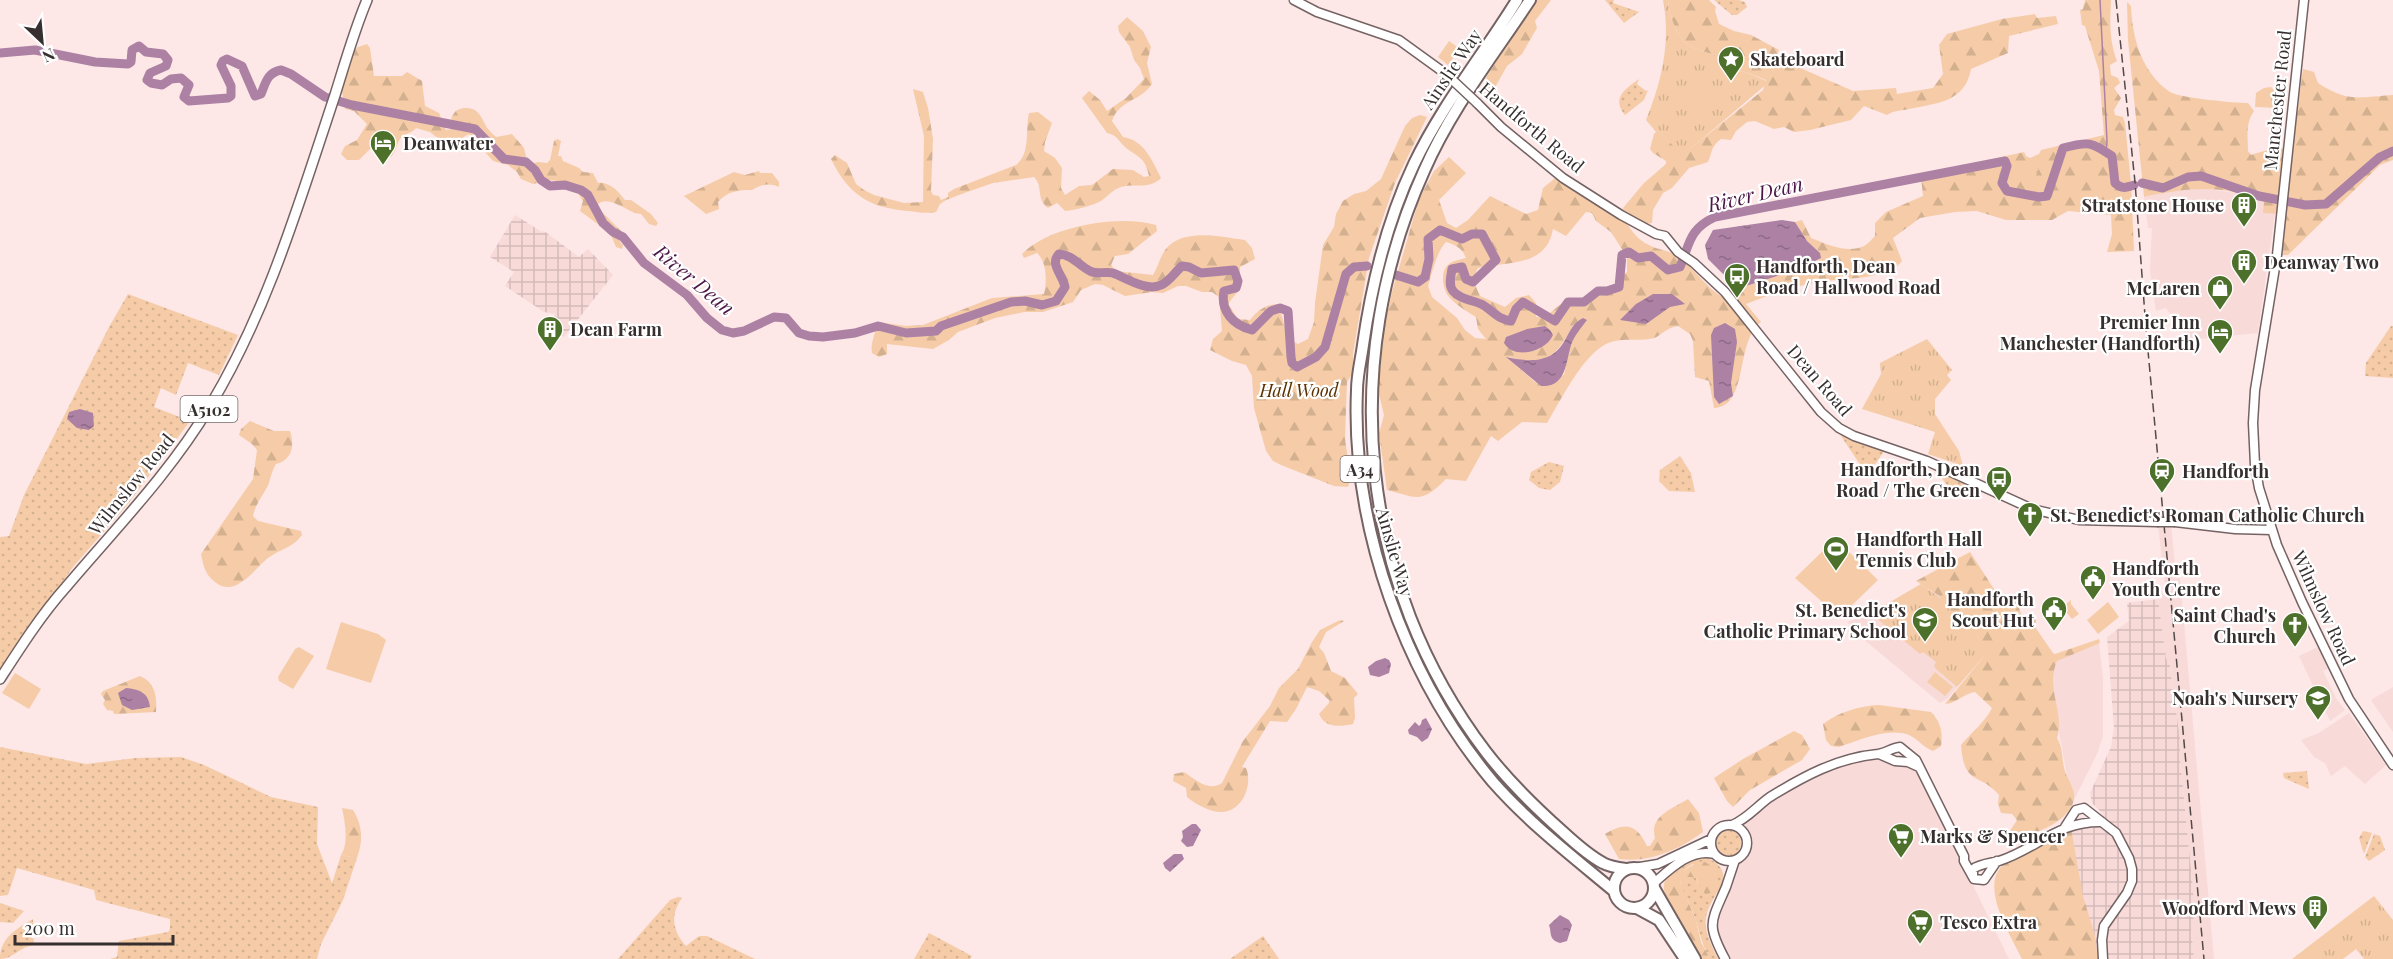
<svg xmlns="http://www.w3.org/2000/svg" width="2393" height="959" viewBox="0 0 2393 959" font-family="'Playfair Display',serif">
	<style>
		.built { fill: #f8dad9 }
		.industrial { fill: url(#industrial-grid) }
		.grass { fill: url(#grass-dots) }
		.forest { fill: url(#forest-firs); fill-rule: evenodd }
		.park { fill: url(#park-tufts) }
		.garden { fill: #f5cca7 }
		.water { fill: url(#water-ripples) }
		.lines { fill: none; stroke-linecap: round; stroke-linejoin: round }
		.stream { stroke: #ac81a4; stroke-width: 1.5 }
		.river { stroke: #ac81a4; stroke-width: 9 }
		.secondary-casing { stroke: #756363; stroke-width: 11 }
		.primary-casing { stroke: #756363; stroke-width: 12 }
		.highway-casing { stroke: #756363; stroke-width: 14 }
		.secondary { stroke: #fff; stroke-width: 8 }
		.primary { stroke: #fff; stroke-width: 9 }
		.highway { stroke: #fff; stroke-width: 10 }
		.rail { stroke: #544a4a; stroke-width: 1.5; stroke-dasharray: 9 4.5; stroke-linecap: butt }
		.secondary-bridge-casing { stroke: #756363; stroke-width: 11; stroke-linecap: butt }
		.secondary-bridge { stroke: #fff; stroke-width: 8 }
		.labels { text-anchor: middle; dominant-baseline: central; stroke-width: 4.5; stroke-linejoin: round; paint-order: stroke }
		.shield { fill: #fff; stroke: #736d6d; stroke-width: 1.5 }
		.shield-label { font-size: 16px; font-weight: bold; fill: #372f2f }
		.poi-label { font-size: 18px; font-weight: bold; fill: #372f2f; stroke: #fff; text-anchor: start }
		.street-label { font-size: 18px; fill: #372f2f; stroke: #fff }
		.park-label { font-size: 18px; font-style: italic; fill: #5b3201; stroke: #fff }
		.water-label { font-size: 20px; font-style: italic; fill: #4b1645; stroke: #fff }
	</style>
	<defs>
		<pattern id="industrial-grid" width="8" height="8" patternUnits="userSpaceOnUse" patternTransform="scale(1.5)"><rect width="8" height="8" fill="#f8dad9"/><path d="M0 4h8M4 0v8" fill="none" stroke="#d5bbbb"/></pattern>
		<pattern id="grass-dots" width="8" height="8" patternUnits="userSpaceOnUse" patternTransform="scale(1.5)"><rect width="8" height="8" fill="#f5cca7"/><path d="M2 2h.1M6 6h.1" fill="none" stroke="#d3b090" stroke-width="1.8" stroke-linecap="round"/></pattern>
		<pattern id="forest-firs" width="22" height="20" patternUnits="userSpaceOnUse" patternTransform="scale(1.5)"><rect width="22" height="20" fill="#f5cca7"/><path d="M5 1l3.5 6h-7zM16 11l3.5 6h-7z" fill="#d3b090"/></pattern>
		<pattern id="park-tufts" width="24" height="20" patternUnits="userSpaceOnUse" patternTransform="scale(1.5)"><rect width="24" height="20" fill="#f5cca7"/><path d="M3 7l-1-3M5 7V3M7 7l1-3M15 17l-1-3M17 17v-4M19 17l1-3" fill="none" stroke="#d3b090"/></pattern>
		<pattern id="water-ripples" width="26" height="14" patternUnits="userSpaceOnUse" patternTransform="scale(1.5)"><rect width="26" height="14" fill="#ac81a4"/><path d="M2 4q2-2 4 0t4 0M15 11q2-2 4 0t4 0" fill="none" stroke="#8d6a86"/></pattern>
	</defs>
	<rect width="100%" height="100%" fill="#fde7e7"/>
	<path class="built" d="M 2196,187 L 2248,195 L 2264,202 L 2264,213 L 2275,213 L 2258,333 L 2189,340 L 2166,308 L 2156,311 L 2150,271 L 2152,228 L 2148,228 L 2144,197 Z
		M 2171,523 L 2176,578 L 2180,578 L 2214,959 L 2194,959 L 2191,927 L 2194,925 L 2193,890 L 2180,758 L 2180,739 L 2169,660 L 2166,660 L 2161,629 L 2158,594 L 2166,593 L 2158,525 Z
		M 1921,584 L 1938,595 L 1984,656 L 1948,698 L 1940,703 L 1862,638 L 1847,622 L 1861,617 L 1871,617 L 1875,611 Z
		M 2099,643 L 2103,678 L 2103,736 L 2097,754 L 2075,798 L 2071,798 L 2053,700 L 2051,662 Z
		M 2318,647 L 2329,668 L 2323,671 L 2336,698 L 2345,710 L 2330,721 L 2299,656 Z
		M 2393,687 L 2393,732 L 2371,700 Z
		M 2349,713 L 2386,765 L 2365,784 L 2345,766 L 2331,776 L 2325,763 L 2314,757 L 2301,740 L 2319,733 Z
		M 1890,754 L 1891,758 L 1906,759 L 1907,754 L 1933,796 L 1941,820 L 2009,959 L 1729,959 L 1715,939 L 1714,912 L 1735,860 L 1742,855 L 1746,848 L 1744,829 L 1749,815 L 1764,801 L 1832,764 Z"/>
	<path class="industrial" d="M 515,215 L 542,232 L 544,231 L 579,257 L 588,249 L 613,275 L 564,337 L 548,329 L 555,314 L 544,312 L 505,286 L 514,272 L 490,257 Z
		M 2158,599 L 2166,659 L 2169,660 L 2180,739 L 2180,758 L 2193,890 L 2194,925 L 2191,927 L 2194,959 L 2098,959 L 2076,885 L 2070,831 L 2097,827 L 2103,814 L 2092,803 L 2090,793 L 2111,747 L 2114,728 L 2107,637 L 2129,621 L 2127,603 Z"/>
	<path class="grass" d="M 1605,0 L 1614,0 L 1613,3 L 1639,12 L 1624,23 Z
		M 1714,0 L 1739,0 L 1745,2 L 1747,7 L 1737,15 L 1732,15 Z
		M 1639,79 L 1637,84 L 1646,91 L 1648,90 L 1644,100 L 1625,115 C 1611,98 1625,89 1639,79 Z
		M 128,294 L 238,335 L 219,375 L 188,363 L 176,395 L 161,388 L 154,407 L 190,421 L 128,504 L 73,567 L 0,673 L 0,537 L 9,536 L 24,495 L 109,327 Z
		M 2391,326 L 2393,326 L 2393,378 L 2365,376 L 2366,363 Z
		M 1839,428 L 1886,448 L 1877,462 L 1865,472 L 1841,436 Z
		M 1680,456 L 1691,473 L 1695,492 L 1669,491 L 1659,481 L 1660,470 Z
		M 1549,462 L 1564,466 L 1560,482 L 1550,490 L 1539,488 L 1529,480 L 1531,472 Z
		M 1936,470 L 1973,487 L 1973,489 L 1956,498 Z
		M 0,747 L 86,764 L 136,758 L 181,757 L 204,765 L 271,797 L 318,807 L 317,844 L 332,883 L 341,855 L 357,858 L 343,900 L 321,944 L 317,959 L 110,959 L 117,957 L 119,941 L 168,932 L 170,929 L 170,919 L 96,900 L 94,890 L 17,868 L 8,895 L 0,896 Z
		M 2307,771 L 2309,789 L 2284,778 L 2283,773 Z
		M1715 843a13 13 0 1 1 26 0a13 13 0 1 1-26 0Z
		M 2363,831 L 2372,833 L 2364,854 L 2359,838 Z
		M 2374,834 L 2380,836 L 2385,850 L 2369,861 L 2365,857 Z
		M 1706,857 C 1743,874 1709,894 1706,918 C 1704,932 1712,946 1718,959 L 1710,959 C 1700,941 1700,931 1693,913 C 1689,902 1683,893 1680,882 L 1688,877 L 1696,878 L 1699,887 L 1693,864 L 1679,873 L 1672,873 L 1695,859 Z
		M 678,897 L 682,898 C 670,915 672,930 686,946 L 699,936 L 707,936 L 755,959 L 618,959 L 670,900 Z
		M 0,903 L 24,911 L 13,923 L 0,922 Z
		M 33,919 L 34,945 C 21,946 13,959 0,959 C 0,938 16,929 33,919 Z
		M 929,933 L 972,956 L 970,959 L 914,959 Z
		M 1263,936 L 1279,959 L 1230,959 Z"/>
	<path class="forest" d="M 1536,0 L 1551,0 L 1535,21 L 1537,28 L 1522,54 L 1507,66 L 1489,98 L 1484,97 L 1482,90 L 1487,76 Z
		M 1668,0 L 1709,0 L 1716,7 L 1715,11 L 1719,24 L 1734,31 L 1751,35 L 1779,50 L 1776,56 L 1782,60 L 1853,91 L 1896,88 L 1897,94 L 1933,88 L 1943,74 L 1939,45 L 1947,34 L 2002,19 L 2035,14 L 2037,18 L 2056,16 L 2058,24 L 2009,36 L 2008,53 L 1971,69 C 1965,102 1938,103 1909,109 C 1901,111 1894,110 1887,115 L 1864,106 L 1851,120 L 1810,130 L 1794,132 L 1784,127 L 1774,129 L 1755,121 L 1747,122 L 1736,131 L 1731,140 L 1721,139 C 1710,148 1713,151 1708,162 L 1689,168 L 1672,188 L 1663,193 L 1653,210 L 1652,223 L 1646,224 L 1625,213 L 1623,208 L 1644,183 L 1666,164 L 1666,161 L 1653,153 L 1650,149 L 1654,134 L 1658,130 L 1682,153 L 1695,145 L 1763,90 L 1766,80 L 1745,72 L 1733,71 L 1730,61 C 1719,56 1700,51 1690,46 C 1676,38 1669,15 1668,0 Z
		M 2085,0 L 2111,0 C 2110,22 2109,40 2117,61 L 2110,65 L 2111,75 L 2118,78 L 2120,83 L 2114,88 L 2121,98 L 2114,110 L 2115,115 L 2123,117 L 2125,123 L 2131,184 L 2134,251 L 2107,252 L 2112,234 L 2111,215 L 2068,211 L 2052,220 L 2006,220 L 1977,211 L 1955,212 L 1920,218 L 1893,238 L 1902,261 C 1889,280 1840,278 1818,282 C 1793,287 1770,294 1746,304 L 1761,322 C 1735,340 1749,407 1714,408 L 1709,381 L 1695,377 L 1693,341 L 1690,334 L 1678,326 C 1665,328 1661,336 1654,338 C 1639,342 1623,337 1608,343 C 1583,354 1561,400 1547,423 L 1522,422 L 1498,441 L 1491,436 L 1466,481 L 1446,479 C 1421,504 1418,498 1387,490 L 1379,434 L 1384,415 L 1378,390 L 1381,341 L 1392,292 L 1419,199 L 1434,171 L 1449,157 L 1466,173 L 1439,200 L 1447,223 L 1456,228 L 1468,220 L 1490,196 L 1526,214 L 1538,210 L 1543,188 L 1559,175 L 1624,217 C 1628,227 1638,241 1649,245 C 1658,250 1667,250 1676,255 C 1695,268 1706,289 1726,299 L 1736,287 L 1744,287 L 1818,260 L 1820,253 L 1807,241 L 1795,222 L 1802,220 L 1811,238 C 1826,244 1848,254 1864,246 C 1868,244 1872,239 1875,236 L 1875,223 L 1886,212 L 1923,196 L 1921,177 L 1929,173 L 2024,152 L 2026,156 L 2030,158 L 2039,154 L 2041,150 L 2104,135 L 2099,71 L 2085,26 L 2082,25 L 2080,10 L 2083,9 ZM 1586,212 L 1592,213 L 1596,221 L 1611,232 L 1627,257 L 1627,272 C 1618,280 1612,288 1602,294 C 1592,300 1580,297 1569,300 C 1556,304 1551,318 1536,317 L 1536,303 L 1529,295 L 1516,298 L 1505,307 L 1480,296 C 1475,286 1472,278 1478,268 C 1507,261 1546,268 1553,229 L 1566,236 ZM 1446,242 C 1456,245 1462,248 1466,258 C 1462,259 1456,260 1452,262 C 1438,269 1442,291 1452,300 C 1459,307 1468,312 1476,317 L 1478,329 L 1486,339 L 1475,338 L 1465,330 L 1457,318 L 1432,297 L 1428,286 C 1432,273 1437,251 1446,242 ZM 1574,324 L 1564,375 L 1535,382 L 1507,357 C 1515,358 1522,361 1530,361 C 1554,363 1564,341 1574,324 Z
		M 2127,2 L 2131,6 C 2132,38 2142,73 2170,92 C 2180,98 2234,103 2248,103 L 2254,111 C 2245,124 2248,136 2248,151 L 2251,155 C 2263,151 2275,148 2286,148 L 2290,166 L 2303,69 L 2314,72 L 2318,83 C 2348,103 2360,97 2393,95 L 2393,160 L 2380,165 L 2288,255 L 2277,255 L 2282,214 L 2263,213 L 2264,202 C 2221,183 2188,188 2144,197 L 2128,40 Z
		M 1127,17 L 1143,31 L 1151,47 L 1147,63 L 1152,84 C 1141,101 1119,100 1112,121 L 1123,137 C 1144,140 1152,160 1161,178 C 1149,190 1135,183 1121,187 C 1112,190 1108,196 1101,201 C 1092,206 1075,210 1065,211 L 1057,203 L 1048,208 C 1035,197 1044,187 1034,177 L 993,183 L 967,192 L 946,200 L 940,204 L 936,212 C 924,214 920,212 908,211 C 869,208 848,194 831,159 L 835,155 L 847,163 L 856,184 L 864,190 L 874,195 L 904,203 L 923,202 L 924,136 L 913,89 L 923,92 L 928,108 L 933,139 L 931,191 L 933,195 L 939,196 L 941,200 L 948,197 L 948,193 L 954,189 L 1016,165 C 1031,153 1025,131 1029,113 L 1038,112 L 1052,123 L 1045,142 L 1044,151 L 1055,158 L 1062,168 L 1061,188 L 1065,195 L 1079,186 L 1092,185 L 1113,169 L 1133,170 L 1144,177 L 1149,176 C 1145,156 1138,158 1125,147 C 1118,141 1118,135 1107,133 L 1082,98 L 1089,91 L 1100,100 L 1107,111 L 1126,98 L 1144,79 L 1140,68 L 1134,60 L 1130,47 L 1119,32 L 1118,26 Z
		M 367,44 L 370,48 L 374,76 L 402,76 L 407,72 L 422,81 L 425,106 L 439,113 L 446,130 L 451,129 C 452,124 450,118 453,115 C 455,110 461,108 465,108 C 481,107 482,122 489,130 C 491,133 494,135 496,137 L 512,134 L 524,148 L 527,160 L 534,163 L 538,162 L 547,163 L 550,160 L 554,141 L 557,139 L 561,141 L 558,156 L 561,156 L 563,161 L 579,168 L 583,172 L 593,173 L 598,183 C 609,181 619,192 625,200 L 631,200 L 651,214 L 658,223 L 656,226 L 649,224 L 641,214 C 628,214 609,193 597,205 L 598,208 L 623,233 L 620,242 L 623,245 L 622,249 L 616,247 L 610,233 L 580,211 L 583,201 L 571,183 L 549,180 L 533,184 L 521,179 L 517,172 L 508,165 L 493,161 L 469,134 L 462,138 L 461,146 L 451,141 L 445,144 L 430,132 L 416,128 C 411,134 405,133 400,139 C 397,144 396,151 391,157 L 388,155 L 388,141 L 383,138 L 375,141 L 371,148 L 359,160 L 347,160 L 341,154 L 345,146 L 357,140 L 367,124 L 354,111 L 345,109 L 342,91 L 354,51 L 358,47 Z
		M 1420,115 L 1427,117 L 1395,183 L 1369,258 L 1353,354 L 1353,372 L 1347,382 L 1345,439 L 1350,473 L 1350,481 L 1348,487 L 1334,486 L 1281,465 L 1273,461 L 1266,451 L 1254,408 L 1252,376 L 1246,365 L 1232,361 L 1210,350 L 1213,339 L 1222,331 L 1219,297 L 1212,292 L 1202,292 L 1186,286 L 1178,286 L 1163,293 L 1152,292 L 1125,296 L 1103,285 L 1095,284 L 1081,290 L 1073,302 L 1043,312 L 1024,312 L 995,318 L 958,332 L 949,340 L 933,349 L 887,344 L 887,354 L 879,357 L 872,353 C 870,343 876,332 878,322 L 906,326 L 923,325 L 992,298 L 1044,294 C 1047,282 1047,262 1037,253 L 1024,258 L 1022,254 C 1049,226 1119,214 1156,225 L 1157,231 L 1128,254 L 1115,256 L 1111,265 L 1116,271 L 1153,275 C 1158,267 1160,257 1165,250 C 1183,227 1220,237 1245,240 L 1252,248 L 1255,259 L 1240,267 L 1240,280 L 1242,286 L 1228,304 L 1238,319 L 1250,320 C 1258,310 1265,305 1278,304 L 1289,339 L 1298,344 L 1308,339 L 1314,322 L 1315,303 L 1323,245 L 1334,227 L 1336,214 L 1343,201 L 1354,194 L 1366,191 L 1381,179 L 1405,126 L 1412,118 Z
		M 759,171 L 760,173 L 772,173 L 779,182 L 779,187 C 769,183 761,184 752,190 C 738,190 728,191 718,202 L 719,209 L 706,214 L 684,196 L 734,172 L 745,175 Z
		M 250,421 L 274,431 L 290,431 C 295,446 292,460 276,464 C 272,471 271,476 269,483 C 264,495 256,502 253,516 L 258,521 L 301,531 L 302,535 C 294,547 280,549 268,558 C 254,569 235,599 215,582 C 205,574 204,568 201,554 L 253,479 L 257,450 L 252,444 L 239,435 L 241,429 Z
		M 1970,552 L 2003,603 L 2019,597 C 2019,608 2018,613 2028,621 L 2036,616 L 2035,627 L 2053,653 L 2055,654 L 2099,639 L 2100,643 L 2057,661 C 2045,688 2065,712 2057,738 C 2064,750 2061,761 2066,774 C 2069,781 2076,792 2074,800 C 2068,823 2029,840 2008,834 L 2017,820 L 2012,814 L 2001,813 L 1998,804 L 1999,795 C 1980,772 1964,787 1961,745 C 1970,734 1987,720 1992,708 L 1975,692 C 1963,694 1955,704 1945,704 L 1984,656 L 1984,648 L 1977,636 L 1964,626 L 1938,595 L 1916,581 Z
		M 1340,620 L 1344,621 L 1326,632 L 1319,647 L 1324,653 L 1331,671 L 1345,678 L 1358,694 L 1354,698 L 1355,718 L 1353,724 C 1339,727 1325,728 1319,714 L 1329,703 L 1329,700 L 1319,691 L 1307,687 L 1296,709 L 1287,722 L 1270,721 L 1242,767 L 1246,768 C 1253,784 1243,811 1222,812 C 1212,813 1195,804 1187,797 L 1186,788 L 1173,781 L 1174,774 L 1184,772 C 1196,780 1208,792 1222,783 L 1243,741 L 1270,706 L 1279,688 L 1298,669 L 1312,642 L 1320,630 Z
		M 140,676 C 155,682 157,696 156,712 L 114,714 L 113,711 L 107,710 L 103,704 L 105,700 L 101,694 L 103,691 Z
		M 1879,705 L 1931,712 C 1941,722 1943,733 1941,746 L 1933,751 C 1924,748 1918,739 1909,735 C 1887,727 1860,740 1839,747 L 1831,746 L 1826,740 L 1823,724 C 1839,712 1859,706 1879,705 Z
		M 1794,731 L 1802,735 L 1810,749 L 1802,760 L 1750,790 L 1733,807 L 1727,801 L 1714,778 L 1743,759 Z
		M 1688,799 L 1699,813 L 1703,832 C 1678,850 1650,863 1619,859 L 1605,834 C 1625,822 1636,823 1647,846 L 1650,846 L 1655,838 C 1649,816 1672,809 1688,799 Z
		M 342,808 L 353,810 C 363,826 363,841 357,858 L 341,855 C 349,843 345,822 342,808 Z
		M 2071,828 L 2083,896 L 2095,936 L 2098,959 L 2022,959 C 2011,936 1978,885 2004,864 C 2019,851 2052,838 2071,828 Z
		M 1703,861 C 1719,868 1727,892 1705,894 L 1696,878 L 1688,877 L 1680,882 L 1696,921 L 1701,942 L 1710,959 L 1700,959 L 1666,897 C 1662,886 1663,881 1672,873 C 1683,873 1692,864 1703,861 Z"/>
	<path class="park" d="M 1663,0 L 1668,0 C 1669,15 1676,38 1690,46 C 1700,51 1719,56 1730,61 L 1735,65 L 1734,71 L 1745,72 L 1769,82 L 1695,145 L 1681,154 L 1658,130 L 1656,132 L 1646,120 C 1662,81 1671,41 1663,0 Z
		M 1449,41 L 1460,49 L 1448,65 L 1438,57 Z
		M 2271,87 L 2279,96 L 2279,108 L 2255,107 L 2256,93 L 2264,88 Z
		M2020 170a9 9 0 1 1 18 0a9 9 0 1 1-18 0Z
		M 1927,339 L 1952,370 L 1947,375 L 1951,380 L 1935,399 L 1935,414 L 1959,451 L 1963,466 L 1928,454 L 1935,432 L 1862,409 L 1881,374 L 1880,363 Z
		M 1921,584 L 1947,603 L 1958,620 L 1977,636 L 1984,647 L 1984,656 L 1957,687 L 1936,669 L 1934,666 L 1936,662 L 1923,652 L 1920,654 L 1875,617 L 1880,608 Z
		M 2071,600 L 2071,604 L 2079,614 L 2072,619 L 2062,607 Z
		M 2374,896 L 2393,920 L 2393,959 L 2364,959 L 2356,949 L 2343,959 L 2292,959 Z"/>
	<path class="garden" d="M 1689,87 L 1712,94 L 1707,107 L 1685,100 Z
		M 1830,544 L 1837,551 L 1843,546 L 1878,580 L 1846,611 L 1828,607 L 1795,578 Z
		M 2108,602 L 2119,617 L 2098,634 L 2087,620 Z
		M 341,622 L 378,634 L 386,640 L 371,683 L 326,669 Z
		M 299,647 L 314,656 L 293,689 L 279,681 L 278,677 L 295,649 Z
		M 1935,672 L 1953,687 L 1945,696 L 1927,682 Z
		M 15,673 L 41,689 L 29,709 L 2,693 Z"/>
	<path class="water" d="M 1782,220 L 1795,222 L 1807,241 L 1820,253 L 1821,258 L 1801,268 L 1740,288 L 1736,287 L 1708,259 L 1705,245 L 1713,230 Z
		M 1653,294 L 1672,294 L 1685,304 L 1670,307 L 1646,324 L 1620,320 L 1636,304 Z
		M 1583,318 L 1587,320 C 1581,328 1574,336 1571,345 C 1566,362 1566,388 1541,386 L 1506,357 C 1529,362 1552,364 1565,340 C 1570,331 1573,323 1583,318 Z
		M 1725,323 L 1735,329 L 1737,342 L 1731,383 L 1733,396 L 1719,404 L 1714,397 L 1711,335 L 1714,328 Z
		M 1545,326 L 1550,330 L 1553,335 C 1546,352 1514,360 1504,343 L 1506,337 L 1527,329 Z
		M 80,409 L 93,413 L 94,426 L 89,430 L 77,428 L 67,419 L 69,412 Z
		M 1385,658 L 1389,660 L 1391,664 L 1389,673 L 1379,677 L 1370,675 L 1368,667 L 1376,661 Z
		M 126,688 C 139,689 149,693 150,707 L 132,710 L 122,705 L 118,693 Z
		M 1426,718 L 1432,729 L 1428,738 L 1422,742 L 1417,737 L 1409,734 L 1408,730 L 1415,722 L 1419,726 L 1421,724 L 1422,720 Z
		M 1192,824 L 1196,824 L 1201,830 L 1193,846 L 1187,847 L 1181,841 L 1183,837 L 1182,831 Z
		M 1174,854 L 1182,854 L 1184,859 L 1170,872 L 1165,868 L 1163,863 Z
		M 1560,915 L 1569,920 L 1572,925 L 1567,941 L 1560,943 C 1548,939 1552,933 1549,925 Z"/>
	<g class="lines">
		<path class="stream" d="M 2100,0 L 2107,141 L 2106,152"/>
		<path class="river" d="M 0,53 L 35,50 L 95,62 L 128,64 L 131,62 L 132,50 L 139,46 L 146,52 L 163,54 L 168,60 L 166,66 L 150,73 L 147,80 L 151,83 L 162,85 L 171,79 L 181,78 L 189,85 L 184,97 L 189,101 L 228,98 L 231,96 L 231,86 L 221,65 L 223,61 L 227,59 L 242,66 L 255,96 L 261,94 C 266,82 267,73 281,70 L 291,74 L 325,97 L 352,105 L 475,129 L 504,159 L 526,162 L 535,170 L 541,180 L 550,186 L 565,185 L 581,190 L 588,195 L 603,223 L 613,232 L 623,237 L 644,263 L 687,295 L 707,318 L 722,330 L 733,333 L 744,331 L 774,317 L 786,318 L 799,333 L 809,336 L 823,337 L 855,333 L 878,326 L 906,333 L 936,331 L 941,326 L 1011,302 L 1025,301 L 1042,305 L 1056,301 L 1065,287 C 1063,275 1049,264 1059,254 C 1073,255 1078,265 1090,271 C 1097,275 1105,271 1113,273 C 1126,278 1147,292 1161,285 C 1169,282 1175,272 1182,266 L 1189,267 L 1201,273 L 1234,270 L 1238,281 L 1236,288 L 1224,291 C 1220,311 1233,325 1252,330 L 1271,311 L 1280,308 L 1288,311 L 1291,357 L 1292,363 L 1297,367 L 1316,357 L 1325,347 L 1346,274 L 1354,267 L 1367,266
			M 2142,183 L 2163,188 L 2188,177 L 2201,176 L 2259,196 L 2305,205 L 2326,204 L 2380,157 L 2393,151
			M 1396,275 L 1418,282 L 1425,277 L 1429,259 L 1428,239 L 1440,230 L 1462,239 L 1472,234 L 1482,234 L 1496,260 L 1473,282 L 1466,279 L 1462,267 L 1452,269 C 1451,276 1448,285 1453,291 C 1460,300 1474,300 1483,305 C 1493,311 1499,320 1511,321 L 1516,309 L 1523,302 L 1555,321 L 1568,302 L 1584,302 L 1598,291 L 1607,291 L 1619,287 L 1622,255 L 1629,252 L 1638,258 L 1651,256 L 1668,270 L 1680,267 C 1690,243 1689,229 1715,217 L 2005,161 L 2007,166 L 2002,183 L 2007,191 L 2039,197 L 2047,196 L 2063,148 C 2089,141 2091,142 2112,156 L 2115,183 C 2122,189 2125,188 2134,185"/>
		<g class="secondary-casing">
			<path id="secondary" d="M 1294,0 L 1317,12 L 1399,40 L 1446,74
				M 2304,0 L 2277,255 L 2255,390 L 2253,423 L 2255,465 L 2259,488 L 2277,545 L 2302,602 L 2349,699 L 2393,765
				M 1477,103 L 1501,127 L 1563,178 L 1621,215 L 1656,234 L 1665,236 L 1678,252 L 1694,263 L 1725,292 L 1821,412 L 1839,428 L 1854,436 L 1927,461 L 2032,509 L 2079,520 L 2157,522
				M 2175,522 L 2235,529 L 2272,530
				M 1879,754 L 1895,761 L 1908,762 L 1919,767
				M 1732,825 C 1747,819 1757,806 1770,797 C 1804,776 1837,758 1878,754 C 1885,753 1892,748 1900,747 L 1916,760 L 1964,856 L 1964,861 L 1974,879 L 1984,880 L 1997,861
				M1711 843a18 18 0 1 1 36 0a18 18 0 1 1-36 0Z
				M 2065,827 L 2076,810 L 2084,808 L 2116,833 L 2129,858 L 2132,869 L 2132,881 L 2127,893 L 2104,926 L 2102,940 L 2103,959
				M 1634,868 L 1658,864 L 1711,839
				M 1973,876 L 1973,869 C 1979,864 1991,863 1999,861 C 2037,849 2057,821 2102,822
				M 1654,883 C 1670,869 1691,848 1714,854
				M 1725,959 C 1706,924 1711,922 1726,887 C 1729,878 1732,869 1735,860"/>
		</g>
		<g class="primary-casing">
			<path id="primary" d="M 0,679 C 20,648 41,615 66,587 C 116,528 170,473 210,406 C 268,310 300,200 335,95 C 345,63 354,31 367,0"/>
		</g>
		<g class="highway-casing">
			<path id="highway" d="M 1517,0 C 1483,55 1442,105 1414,164 C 1387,221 1372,282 1363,345 C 1361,360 1357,375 1357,390 C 1351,527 1405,677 1493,782 C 1529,823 1572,856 1614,891
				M 1530,0 C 1493,56 1451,109 1424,171 C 1338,362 1358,584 1486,752 C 1509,782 1535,807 1563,832 C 1575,843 1588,855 1603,863 C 1610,867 1619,868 1627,869
				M1614 888a20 20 0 1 1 40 0a20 20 0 1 1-40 0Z
				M 1654,888 L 1695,959
				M 1637,908 L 1659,920 L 1685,959"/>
		</g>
		<use href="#secondary" class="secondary"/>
		<use href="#primary" class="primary"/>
		<use href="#highway" class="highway"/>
		<path class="rail" d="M 2116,0 L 2135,182 L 2146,329 L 2204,959"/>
		<g class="secondary-bridge-casing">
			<path id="secondary-bridge" d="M 1446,74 L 1477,103
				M 2157,522 L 2175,522"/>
		</g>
		<use href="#secondary-bridge" class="secondary-bridge"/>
	</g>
	<defs>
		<g id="sight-pin" transform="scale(1.35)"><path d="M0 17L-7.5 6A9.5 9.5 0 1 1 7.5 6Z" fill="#4d712b" stroke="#fff"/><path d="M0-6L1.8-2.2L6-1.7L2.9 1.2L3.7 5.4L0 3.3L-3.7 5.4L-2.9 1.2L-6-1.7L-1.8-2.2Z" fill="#fff"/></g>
		<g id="hotel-pin" transform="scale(1.35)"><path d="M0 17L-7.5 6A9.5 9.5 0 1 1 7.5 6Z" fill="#4d712b" stroke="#fff"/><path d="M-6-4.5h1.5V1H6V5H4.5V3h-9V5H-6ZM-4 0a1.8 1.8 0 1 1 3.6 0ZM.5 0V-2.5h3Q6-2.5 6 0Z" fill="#fff"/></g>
		<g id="building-pin" transform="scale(1.35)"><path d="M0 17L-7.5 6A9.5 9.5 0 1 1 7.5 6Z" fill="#4d712b" stroke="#fff"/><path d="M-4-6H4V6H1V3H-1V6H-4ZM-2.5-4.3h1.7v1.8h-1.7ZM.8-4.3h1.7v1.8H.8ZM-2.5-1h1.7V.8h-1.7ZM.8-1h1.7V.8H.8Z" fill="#fff"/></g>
		<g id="bus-pin" transform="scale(1.35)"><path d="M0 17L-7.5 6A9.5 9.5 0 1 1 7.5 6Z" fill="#4d712b" stroke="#fff"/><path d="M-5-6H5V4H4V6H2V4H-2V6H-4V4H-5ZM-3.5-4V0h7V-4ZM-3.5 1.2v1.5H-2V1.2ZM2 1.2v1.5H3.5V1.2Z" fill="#fff"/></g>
		<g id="shop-pin" transform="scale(1.35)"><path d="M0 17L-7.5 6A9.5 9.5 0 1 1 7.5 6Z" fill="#4d712b" stroke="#fff"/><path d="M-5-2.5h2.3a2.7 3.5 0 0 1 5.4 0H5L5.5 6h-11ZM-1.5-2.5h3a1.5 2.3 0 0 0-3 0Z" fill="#fff"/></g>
		<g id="station-pin" transform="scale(1.35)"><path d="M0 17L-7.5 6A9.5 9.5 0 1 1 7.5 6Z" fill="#4d712b" stroke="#fff"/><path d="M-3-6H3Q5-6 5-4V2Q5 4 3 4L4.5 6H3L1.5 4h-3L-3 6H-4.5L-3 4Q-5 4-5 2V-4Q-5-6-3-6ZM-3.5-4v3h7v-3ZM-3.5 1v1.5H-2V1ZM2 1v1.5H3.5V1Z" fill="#fff"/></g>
		<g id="church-pin" transform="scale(1.35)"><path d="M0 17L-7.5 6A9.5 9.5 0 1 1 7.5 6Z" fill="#4d712b" stroke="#fff"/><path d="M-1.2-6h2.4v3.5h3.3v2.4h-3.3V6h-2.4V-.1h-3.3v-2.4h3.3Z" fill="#fff"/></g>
		<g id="stadium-pin" transform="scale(1.35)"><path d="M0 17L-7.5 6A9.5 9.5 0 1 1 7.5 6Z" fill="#4d712b" stroke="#fff"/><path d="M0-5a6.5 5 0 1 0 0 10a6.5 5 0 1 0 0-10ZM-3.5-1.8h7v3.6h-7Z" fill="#fff"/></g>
		<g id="civic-pin" transform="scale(1.35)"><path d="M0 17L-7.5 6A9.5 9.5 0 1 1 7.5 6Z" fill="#4d712b" stroke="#fff"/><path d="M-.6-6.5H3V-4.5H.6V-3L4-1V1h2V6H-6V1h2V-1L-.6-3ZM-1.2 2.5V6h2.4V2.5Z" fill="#fff"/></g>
		<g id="school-pin" transform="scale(1.35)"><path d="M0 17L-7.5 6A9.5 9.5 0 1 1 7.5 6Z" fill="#4d712b" stroke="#fff"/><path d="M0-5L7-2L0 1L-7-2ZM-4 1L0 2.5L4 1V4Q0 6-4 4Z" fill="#fff"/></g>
		<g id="supermarket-pin" transform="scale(1.35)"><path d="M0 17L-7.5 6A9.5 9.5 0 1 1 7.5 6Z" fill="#4d712b" stroke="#fff"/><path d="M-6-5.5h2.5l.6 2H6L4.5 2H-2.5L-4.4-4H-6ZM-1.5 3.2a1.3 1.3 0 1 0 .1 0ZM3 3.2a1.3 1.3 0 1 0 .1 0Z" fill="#fff"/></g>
	</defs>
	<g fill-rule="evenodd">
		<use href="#sight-pin" x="1731" y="59"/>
		<use href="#hotel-pin" x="383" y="143"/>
		<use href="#building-pin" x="2244" y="205"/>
		<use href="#building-pin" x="2244" y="262"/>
		<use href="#bus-pin" x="1737" y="276"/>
		<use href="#shop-pin" x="2220" y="288"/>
		<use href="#building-pin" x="550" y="329"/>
		<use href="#hotel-pin" x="2220" y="332"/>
		<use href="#station-pin" x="2162" y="471"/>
		<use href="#bus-pin" x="1999" y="479"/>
		<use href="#church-pin" x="2030" y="515"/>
		<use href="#stadium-pin" x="1836" y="549"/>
		<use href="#civic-pin" x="2093" y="578"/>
		<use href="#civic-pin" x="2054" y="609"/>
		<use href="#school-pin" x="1925" y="620"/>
		<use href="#church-pin" x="2295" y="625"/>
		<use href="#school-pin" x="2318" y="698"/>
		<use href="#supermarket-pin" x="1901" y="836"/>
		<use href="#building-pin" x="2315" y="908"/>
		<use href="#supermarket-pin" x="1920" y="922"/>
	</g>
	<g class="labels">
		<g class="shield">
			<rect x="180.5" y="396" width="57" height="26" rx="4.5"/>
			<rect x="1340.5" y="456" width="39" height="26" rx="4.5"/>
		</g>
		<g class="shield-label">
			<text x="209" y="409">A5102</text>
			<text x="1360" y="469">A34</text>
		</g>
		<g class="poi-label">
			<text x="1750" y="59">Skateboard</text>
			<text x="403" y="143">Deanwater</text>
			<text x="2224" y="205" text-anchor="end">Stratstone House</text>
			<text x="2264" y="262">Deanway Two</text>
			<text x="1756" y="266">Handforth, Dean<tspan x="1756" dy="21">Road / Hallwood Road</tspan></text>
			<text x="2200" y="288" text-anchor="end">McLaren</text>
			<text x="2200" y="322" text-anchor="end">Premier Inn<tspan x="2200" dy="21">Manchester (Handforth)</tspan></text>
			<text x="570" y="329">Dean Farm</text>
			<text x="1980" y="469" text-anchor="end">Handforth, Dean<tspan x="1980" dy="21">Road / The Green</tspan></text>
			<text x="2182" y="471">Handforth</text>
			<text x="2050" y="515">St. Benedict's Roman Catholic Church</text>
			<text x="1856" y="539">Handforth Hall<tspan x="1856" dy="21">Tennis Club</tspan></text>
			<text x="2112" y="568">Handforth<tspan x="2112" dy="21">Youth Centre</tspan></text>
			<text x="2034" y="599" text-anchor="end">Handforth<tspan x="2034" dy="21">Scout Hut</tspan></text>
			<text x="1906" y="610" text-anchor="end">St. Benedict's<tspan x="1906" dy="21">Catholic Primary School</tspan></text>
			<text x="2276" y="615" text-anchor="end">Saint Chad's<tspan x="2276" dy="21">Church</tspan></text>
			<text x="2298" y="698" text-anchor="end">Noah's Nursery</text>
			<text x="1920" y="836">Marks &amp; Spencer</text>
			<text x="2296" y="908" text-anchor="end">Woodford Mews</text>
			<text x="1940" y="922">Tesco Extra</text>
		</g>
		<g class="street-label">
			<text transform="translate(1451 69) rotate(-56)">Ainslie Way</text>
			<text transform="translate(2277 100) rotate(-84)">Manchester Road</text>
			<text transform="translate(1532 127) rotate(40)">Handforth Road</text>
			<text transform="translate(1820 380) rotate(49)">Dean Road</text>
			<text transform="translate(131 484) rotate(-51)">Wilmslow Road</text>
			<text transform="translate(1395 552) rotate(74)">Ainslie Way</text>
			<text transform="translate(2324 608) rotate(65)">Wilmslow Road</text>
		</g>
		<g class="park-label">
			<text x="1299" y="390">Hall Wood</text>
		</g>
		<g class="water-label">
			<text transform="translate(1755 193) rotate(-13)">River Dean</text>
			<text transform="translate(695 279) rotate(40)">River Dean</text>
		</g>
	</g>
	<g transform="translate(42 42) rotate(154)" stroke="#ffffff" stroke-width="4.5" paint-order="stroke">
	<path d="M0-4.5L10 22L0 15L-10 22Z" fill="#372f2f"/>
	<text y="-9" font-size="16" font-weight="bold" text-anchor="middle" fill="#372f2f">N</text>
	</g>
	<path d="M15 935v9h158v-9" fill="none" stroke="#372f2f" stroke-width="3"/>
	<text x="24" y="935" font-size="18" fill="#372f2f" stroke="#ffffff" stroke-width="4.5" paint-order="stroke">200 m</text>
</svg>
